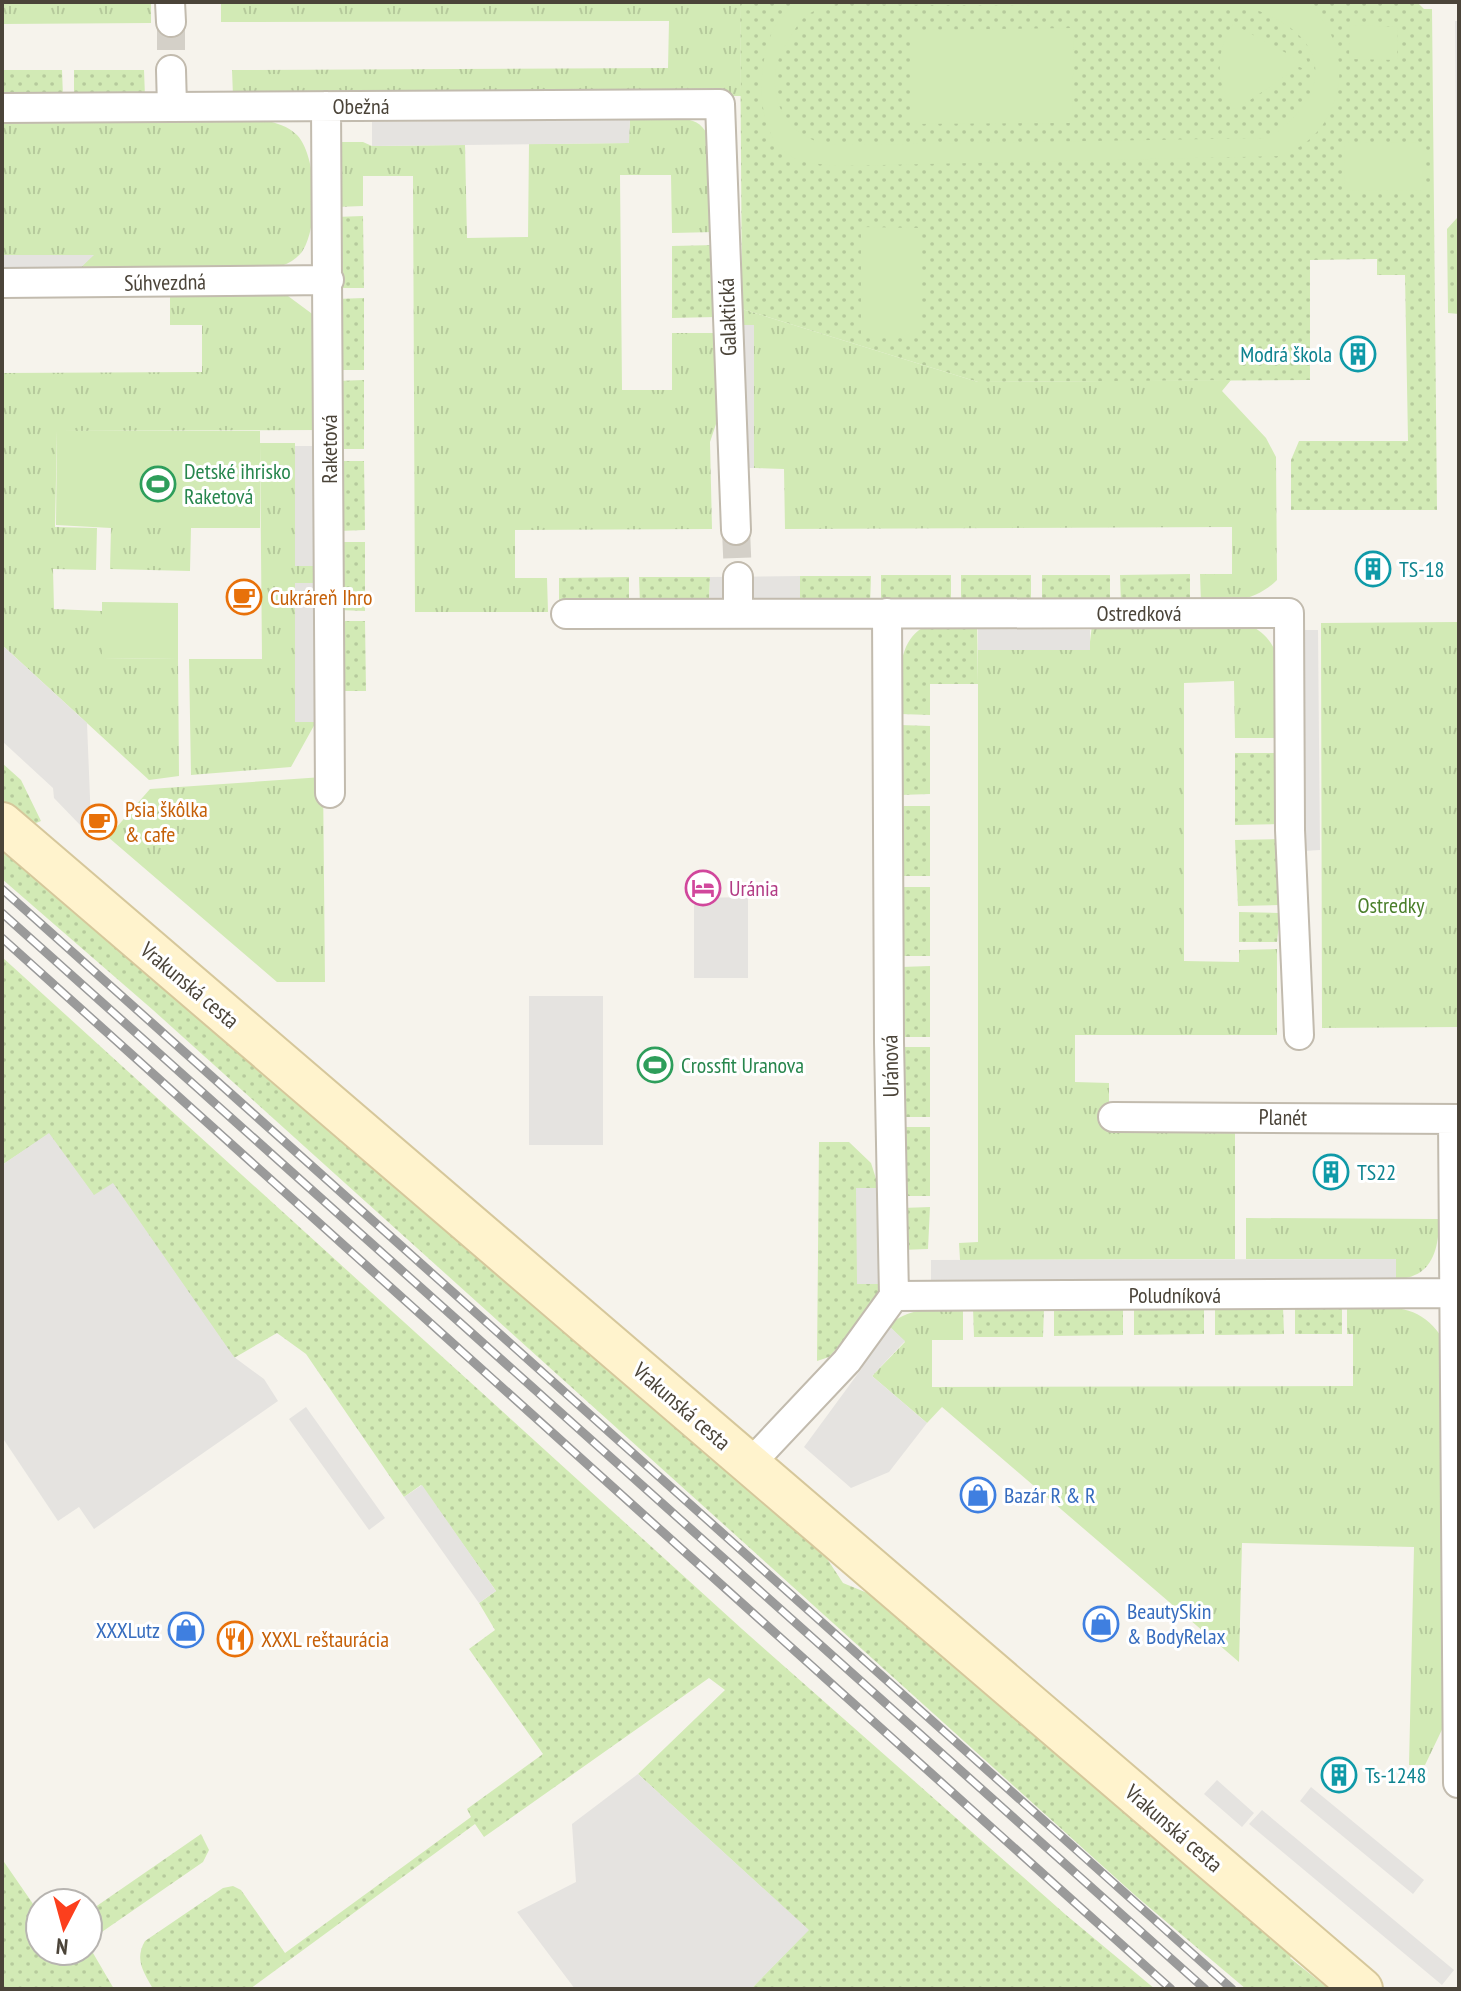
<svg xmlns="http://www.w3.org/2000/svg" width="1461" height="1991" viewBox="0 0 1461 1991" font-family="'PT Sans Narrow',sans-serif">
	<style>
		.grass { fill: url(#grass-dots) }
		.park { fill: url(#park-tufts) }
		.garden { fill: #d2eab5; fill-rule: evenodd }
		.parking { fill: #e5e3e0 }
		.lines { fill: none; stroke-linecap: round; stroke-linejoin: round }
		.minor-tunnel { stroke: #d4d0c8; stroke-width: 28; stroke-dasharray: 28 14; stroke-linecap: butt }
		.minor-casing { stroke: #c2bbae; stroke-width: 32 }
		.secondary-casing { stroke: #d6c79b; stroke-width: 44 }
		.minor { stroke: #fff; stroke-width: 28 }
		.secondary { stroke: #fff3cd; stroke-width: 40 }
		.rail-casing { stroke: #9a9a9a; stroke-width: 9 }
		.rail { stroke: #fff; stroke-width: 6; stroke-dasharray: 18; stroke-linecap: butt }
		.labels { text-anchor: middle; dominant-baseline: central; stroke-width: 6; stroke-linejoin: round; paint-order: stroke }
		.street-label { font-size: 22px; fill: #4b4439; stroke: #fff }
		.culture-label { font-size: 22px; fill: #0d838f; stroke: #fff; text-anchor: start }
		.leisure-label { font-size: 22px; fill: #27864d; stroke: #fff; text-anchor: start }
		.food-label { font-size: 22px; fill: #c56008; stroke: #fff; text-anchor: start }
		.hotel-label { font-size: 22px; fill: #b23c85; stroke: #fff; text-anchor: start }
		.park-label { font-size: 22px; fill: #4a7f2a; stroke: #fff }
		.shop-label { font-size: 22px; fill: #366cbe; stroke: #fff; text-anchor: start }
	</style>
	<defs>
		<pattern id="grass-dots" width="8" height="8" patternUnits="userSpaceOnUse" patternTransform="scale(2)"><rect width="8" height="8" fill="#d2eab5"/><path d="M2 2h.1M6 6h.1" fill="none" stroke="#b6ca9c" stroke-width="1.8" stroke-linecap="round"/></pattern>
		<pattern id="park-tufts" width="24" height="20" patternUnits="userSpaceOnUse" patternTransform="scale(2)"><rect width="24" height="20" fill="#d2eab5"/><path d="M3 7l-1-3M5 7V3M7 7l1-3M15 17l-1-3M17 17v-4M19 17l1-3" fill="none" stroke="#b6ca9c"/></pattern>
	</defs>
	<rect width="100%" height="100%" fill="#f6f3ec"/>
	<path class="grass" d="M 740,2 L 1417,2 L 1424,9 L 1432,9 L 1437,510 L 1291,510 L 1291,460 L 1299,441 L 1408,441 L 1405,275 L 1377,275 L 1377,259 L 1310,260 L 1310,380 L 978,382 L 742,309 Z
		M 2,70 L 62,70 L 63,97 L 2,98 Z
		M 74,70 L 144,70 L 145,97 L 74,97 Z
		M 363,216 L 364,288 L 336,288 L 335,217 Z
		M 1457,218 L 1459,218 L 1459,314 L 1448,313 L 1447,229 Z
		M 716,245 L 716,317 L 672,318 L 672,246 Z
		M 364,298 L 364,370 L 337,370 L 336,299 Z
		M 364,380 L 364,449 L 337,449 L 336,381 Z
		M 337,461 L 364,461 L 365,530 L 338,531 Z
		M 337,542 L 365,542 L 365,611 L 338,610 Z
		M 1190,574 L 1190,603 L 1121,604 L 1120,575 Z
		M 881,575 L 951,575 L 951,604 L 881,605 Z
		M 961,575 L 1031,575 L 1031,604 L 961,604 Z
		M 1042,575 L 1110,575 L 1110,604 L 1042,604 Z
		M 800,576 L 871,576 L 870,605 L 800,605 Z
		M 629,577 L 629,606 L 559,605 L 559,578 Z
		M 639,577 L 710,577 L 709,605 L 640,605 Z
		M 977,619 L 978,684 L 930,684 L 930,715 L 901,714 C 900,686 894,641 926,626 C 939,619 963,621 977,619 Z
		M 338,621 L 365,621 L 366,691 L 339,691 Z
		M 900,725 L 930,726 L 930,794 L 900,795 Z
		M 1235,753 L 1280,753 L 1281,824 L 1235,825 Z
		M 2,763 L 21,780 L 41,821 L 29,826 L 2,803 Z
		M 900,806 L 930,806 L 930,876 L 901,876 Z
		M 1281,839 L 1280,905 L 1238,906 L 1235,840 Z
		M 2,842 L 814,1539 L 843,1583 L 887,1601 L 1296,1951 L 1290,1958 L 1329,1989 L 1246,1989 L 1137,1897 L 153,1010 L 2,879 Z
		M 901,887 L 930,887 L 930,956 L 901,956 Z
		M 1239,912 L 1280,913 L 1277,942 L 1239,942 Z
		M 2,957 L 742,1629 L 1066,1915 L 1155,1989 L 751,1989 L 808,1930 L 638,1774 L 725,1690 L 709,1678 L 484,1837 L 475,1824 L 250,1989 L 153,1989 C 144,1972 134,1960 145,1941 L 223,1888 L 233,1886 L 241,1890 L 285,1953 L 471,1817 L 467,1809 L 543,1754 L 469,1649 L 495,1630 L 479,1603 L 496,1591 L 421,1485 L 404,1497 L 306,1354 L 277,1333 L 234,1358 L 113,1184 L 94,1196 L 49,1134 L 2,1165 Z
		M 930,966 L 930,1037 L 901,1037 L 901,967 Z
		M 901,1047 L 930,1047 L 930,1117 L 901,1117 Z
		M 901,1127 L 930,1127 L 930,1196 L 901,1196 Z
		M 819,1142 L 849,1142 L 871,1163 L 879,1188 L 857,1188 L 857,1284 L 880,1284 L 878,1302 L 829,1357 L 817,1361 Z
		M 930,1207 L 928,1249 L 901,1250 L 902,1208 Z
		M 1283,1307 L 1284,1334 L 1215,1335 L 1215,1308 Z
		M 1295,1307 L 1342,1307 L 1342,1334 L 1295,1334 Z
		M 973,1308 L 1044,1308 L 1043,1337 L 974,1337 Z
		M 1054,1308 L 1123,1309 L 1123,1335 L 1054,1336 Z
		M 1204,1308 L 1204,1334 L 1134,1335 L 1134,1309 Z
		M 201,1834 L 209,1850 L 203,1862 L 96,1936 L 93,1953 L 114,1989 L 2,1989 L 2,1859 L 40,1914 L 40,1951 L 88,1951 L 88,1912 Z"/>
	<path class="park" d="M 2,2 L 151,2 L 151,23 L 2,24 Z
		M 221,2 L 740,2 L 741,96 L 233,96 L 232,70 L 668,68 L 669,21 L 221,22 Z
		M 2,113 L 264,120 C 276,123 288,126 297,135 C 318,157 319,230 301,253 C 291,265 276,268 263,271 L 76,272 L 93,255 L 2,255 Z
		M 630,120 C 648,120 676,115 693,121 C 723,130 715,208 715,232 L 672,233 L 671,175 L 620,175 L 622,390 L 672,390 L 672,333 L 716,333 L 719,415 L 710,442 L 712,529 L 515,530 L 515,578 L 547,578 L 548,612 L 415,612 L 413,176 L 363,176 L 363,206 L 336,207 L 338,142 L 363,142 L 372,146 L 465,145 L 467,238 L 528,237 L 529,144 L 628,143 Z
		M 170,294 L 288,296 L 315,316 L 322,430 L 57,431 L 55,527 L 97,528 L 96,570 L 53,569 L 54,609 L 102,611 L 103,658 L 178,659 L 179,776 L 149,780 L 2,645 L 2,373 L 202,372 L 202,325 L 170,325 Z
		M 742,309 L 978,382 L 1231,380 L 1222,391 L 1266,438 L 1276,457 L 1277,580 C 1256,601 1229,603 1201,603 L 1200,574 L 1232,574 L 1232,527 L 785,529 L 784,469 L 754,468 L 754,325 L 739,325 Z
		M 260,443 L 295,443 L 295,566 L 316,566 L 316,583 L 295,584 L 296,722 L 316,722 L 291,767 L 191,775 L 189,659 L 262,659 Z
		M 111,528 L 191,528 L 190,571 L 110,569 Z
		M 1093,617 L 1253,627 C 1292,648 1280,700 1280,738 L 1235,738 L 1234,681 L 1184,683 L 1184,961 L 1239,962 L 1239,950 L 1277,949 L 1277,1035 L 1075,1035 L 1075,1082 L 1109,1083 L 1109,1113 L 1235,1126 L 1235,1259 L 960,1260 L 959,1243 L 978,1242 L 978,650 L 1089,650 Z
		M 1459,622 L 1459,1027 L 1322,1028 L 1321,623 Z
		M 323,777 L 325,982 L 277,982 L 108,837 L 150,789 Z
		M 1246,1218 L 1439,1219 C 1439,1250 1432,1278 1396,1279 L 1395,1259 L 1246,1259 Z
		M 1347,1307 C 1388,1307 1421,1301 1444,1341 L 1449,1715 L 1425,1765 L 1409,1765 L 1414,1547 L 1242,1543 L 1239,1662 L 942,1407 L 927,1423 L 872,1376 L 905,1342 L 889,1326 C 906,1307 940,1308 963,1308 L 963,1340 L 932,1340 L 932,1387 L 1353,1386 L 1353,1334 L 1347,1334 Z"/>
	<path class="garden" d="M 798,2 L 1304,2 C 1349,34 1351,103 1310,139 C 1302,146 1292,151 1284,156 L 836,166 C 824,164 810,164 799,160 C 753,144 756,66 773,30 C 778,20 790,10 798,2 ZM 836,4 L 1250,8 C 1329,33 1338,91 1269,138 L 850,145 C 840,144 828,145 819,142 C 774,129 763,75 788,41 C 793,33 799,21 807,15 C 814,10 827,7 836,4 Z
		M 1233,24 L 1299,60 L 1306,58 L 1309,66 L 1305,69 L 1299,67 L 1235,110 C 1214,85 1216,48 1233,24 Z
		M 1350,25 L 1398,27 L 1397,60 L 1349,59 Z
		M 1074,28 L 1072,123 L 910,124 L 910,30 Z
		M 1345,142 L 1424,143 L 1424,191 L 1344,190 Z
		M 861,227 L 920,228 L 920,336 L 861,336 Z
		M 57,431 L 260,431 L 260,528 L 111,528 L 56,525 Z
		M 102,602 L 178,603 L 178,659 L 102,658 Z"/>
	<path class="parking" d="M 1455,21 L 1459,21 L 1459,218 L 1457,218 Z
		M 630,120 L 629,143 L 372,146 L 372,122 Z
		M 2,255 L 94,255 L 76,272 L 2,272 Z
		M 739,325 L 754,325 L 754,468 L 739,468 Z
		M 295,446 L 315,446 L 316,566 L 295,566 Z
		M 800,576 L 800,605 L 709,605 L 710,577 Z
		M 295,583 L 316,583 L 316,722 L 295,722 Z
		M 978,629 L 1090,630 L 1090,650 L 978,650 Z
		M 1304,630 L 1318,630 L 1320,850 L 1304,851 Z
		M 2,645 L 87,723 L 91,823 L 81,826 L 54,798 L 53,788 L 2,741 Z
		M 748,897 L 748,978 L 694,978 L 694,898 Z
		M 529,996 L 603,996 L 603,1145 L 529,1145 Z
		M 49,1133 L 94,1195 L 113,1183 L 234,1357 L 264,1379 L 278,1401 L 94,1529 L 79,1507 L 58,1521 L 2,1437 L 2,1165 Z
		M 856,1188 L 879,1188 L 880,1284 L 857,1284 Z
		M 1396,1259 L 1396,1279 L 931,1280 L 931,1260 Z
		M 889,1326 L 905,1341 L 872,1376 L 927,1423 L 889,1472 L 851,1488 L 804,1447 L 862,1368 L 858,1364 Z
		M 306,1407 L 385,1518 L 369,1530 L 289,1419 Z
		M 422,1485 L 496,1591 L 479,1603 L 404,1497 Z
		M 638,1774 L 809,1930 L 751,1989 L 575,1989 L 517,1912 L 576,1882 L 572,1824 Z
		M 1217,1780 L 1254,1813 L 1242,1827 L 1204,1794 Z
		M 1311,1787 L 1424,1880 L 1413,1894 L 1300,1801 Z
		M 1262,1810 L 1454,1970 L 1442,1985 L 1249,1824 Z"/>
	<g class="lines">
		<path class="minor-tunnel" d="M 171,22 L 171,70
			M 736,530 L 738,577"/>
		<g class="minor-casing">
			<path id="minor" d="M 170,2 L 171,22
				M 171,70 L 172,107
				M 326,106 L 330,793
				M 2,108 L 720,104 L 736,530
				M 2,283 L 329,280
				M 738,612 L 738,577
				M 566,614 L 1289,613 L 1290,830 L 1299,1035
				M 1113,1117 L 1459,1119
				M 1453,1120 L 1458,1783
				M 894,1296 L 1455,1293
				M 749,1465 L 847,1361 L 894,1296 L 889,1042 L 887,613"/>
		</g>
		<g class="secondary-casing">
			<path id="secondary" d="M 2,823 L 1362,1989"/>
		</g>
		<use href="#minor" class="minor"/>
		<use href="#secondary" class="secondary"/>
		<g class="rail-casing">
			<path id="rail" d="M 2,889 L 1232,1989
				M 2,913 L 1205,1989
				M 2,938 L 1171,1989"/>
		</g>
		<use href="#rail" class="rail"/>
	</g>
	<defs>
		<g id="building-ring" transform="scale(1.8)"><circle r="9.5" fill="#fff" stroke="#0f9aa8" stroke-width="1.5"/><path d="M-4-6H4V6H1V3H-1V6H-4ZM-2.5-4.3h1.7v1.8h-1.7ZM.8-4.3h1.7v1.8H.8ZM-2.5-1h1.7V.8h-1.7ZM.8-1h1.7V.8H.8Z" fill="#0f9aa8"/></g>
		<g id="stadium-ring" transform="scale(1.8)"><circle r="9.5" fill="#fff" stroke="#2e9e5b" stroke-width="1.5"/><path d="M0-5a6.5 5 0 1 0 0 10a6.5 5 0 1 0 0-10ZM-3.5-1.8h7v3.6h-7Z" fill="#2e9e5b"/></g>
		<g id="cafe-ring" transform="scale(1.8)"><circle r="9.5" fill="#fff" stroke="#e8710a" stroke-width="1.5"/><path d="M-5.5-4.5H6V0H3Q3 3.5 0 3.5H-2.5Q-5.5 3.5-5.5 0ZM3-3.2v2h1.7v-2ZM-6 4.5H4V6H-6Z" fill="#e8710a"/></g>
		<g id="hotel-ring" transform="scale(1.8)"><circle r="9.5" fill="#fff" stroke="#d1479c" stroke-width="1.5"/><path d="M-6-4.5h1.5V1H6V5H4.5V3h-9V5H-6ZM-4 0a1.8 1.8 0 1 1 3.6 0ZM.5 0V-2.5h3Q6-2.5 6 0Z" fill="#d1479c"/></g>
		<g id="shop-ring" transform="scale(1.8)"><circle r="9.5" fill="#fff" stroke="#3f7fe0" stroke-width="1.5"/><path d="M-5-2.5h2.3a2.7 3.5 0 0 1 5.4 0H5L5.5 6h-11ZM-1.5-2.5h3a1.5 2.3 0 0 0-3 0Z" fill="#3f7fe0"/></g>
		<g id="restaurant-ring" transform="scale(1.8)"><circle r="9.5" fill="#fff" stroke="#e8710a" stroke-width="1.5"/><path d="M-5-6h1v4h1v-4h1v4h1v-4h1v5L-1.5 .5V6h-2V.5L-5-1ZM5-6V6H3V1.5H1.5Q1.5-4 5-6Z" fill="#e8710a"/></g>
	</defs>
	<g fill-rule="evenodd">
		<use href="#building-ring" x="1358" y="354"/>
		<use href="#stadium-ring" x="158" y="484"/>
		<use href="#building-ring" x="1373" y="569"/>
		<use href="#cafe-ring" x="244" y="597"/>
		<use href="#cafe-ring" x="99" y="822"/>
		<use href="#hotel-ring" x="703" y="888"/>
		<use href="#stadium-ring" x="655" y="1065"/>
		<use href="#building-ring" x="1331" y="1172"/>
		<use href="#shop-ring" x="978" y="1495"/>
		<use href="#shop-ring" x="1101" y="1624"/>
		<use href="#shop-ring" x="186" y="1630"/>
		<use href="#restaurant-ring" x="235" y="1639"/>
		<use href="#building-ring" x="1339" y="1775"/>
	</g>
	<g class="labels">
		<g class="street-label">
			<text x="361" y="106">Obežná</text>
			<text transform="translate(165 282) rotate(-1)">Súhvezdná</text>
			<text transform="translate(727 317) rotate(-92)">Galaktická</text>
			<text transform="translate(329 449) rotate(-90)">Raketová</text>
			<text x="1139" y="613">Ostredková</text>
			<text transform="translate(190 985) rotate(40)">Vrakunská cesta</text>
			<text transform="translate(890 1066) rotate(-91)">Uránová</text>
			<text transform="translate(1283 1117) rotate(1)">Planét</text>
			<text x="1175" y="1295">Poludníková</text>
			<text transform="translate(682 1406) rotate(41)">Vrakunská cesta</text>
			<text transform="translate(1174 1828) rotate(41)">Vrakunská cesta</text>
		</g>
		<g class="culture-label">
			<text x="1332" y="354" text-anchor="end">Modrá škola</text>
			<text x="1399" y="569">TS-18</text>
			<text x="1357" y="1172">TS22</text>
			<text x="1365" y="1775">Ts-1248</text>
		</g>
		<g class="leisure-label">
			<text x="184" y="471">Detské ihrisko<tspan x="184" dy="25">Raketová</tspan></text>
			<text x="681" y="1065">Crossfit Uranova</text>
		</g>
		<g class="food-label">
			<text x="270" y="597">Cukráreň Ihro</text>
			<text x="125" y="809">Psia škôlka<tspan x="125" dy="25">&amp; cafe</tspan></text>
			<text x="261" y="1639">XXXL reštaurácia</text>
		</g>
		<g class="hotel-label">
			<text x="729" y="888">Uránia</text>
		</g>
		<g class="park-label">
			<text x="1391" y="905">Ostredky</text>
		</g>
		<g class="shop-label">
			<text x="1004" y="1495">Bazár R &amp; R</text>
			<text x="1127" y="1611">BeautySkin<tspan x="1127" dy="25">&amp; BodyRelax</tspan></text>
			<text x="160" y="1630" text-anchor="end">XXXLutz</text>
		</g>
	</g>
	<rect width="1461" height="1991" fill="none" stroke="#4b4439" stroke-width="8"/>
	<g transform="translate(64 1927) rotate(186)"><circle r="38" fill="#ffffff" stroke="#b7b4b0" stroke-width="2"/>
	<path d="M0-6L14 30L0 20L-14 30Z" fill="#fc3f1d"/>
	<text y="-12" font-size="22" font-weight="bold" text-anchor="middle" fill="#4b4439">N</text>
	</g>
</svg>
